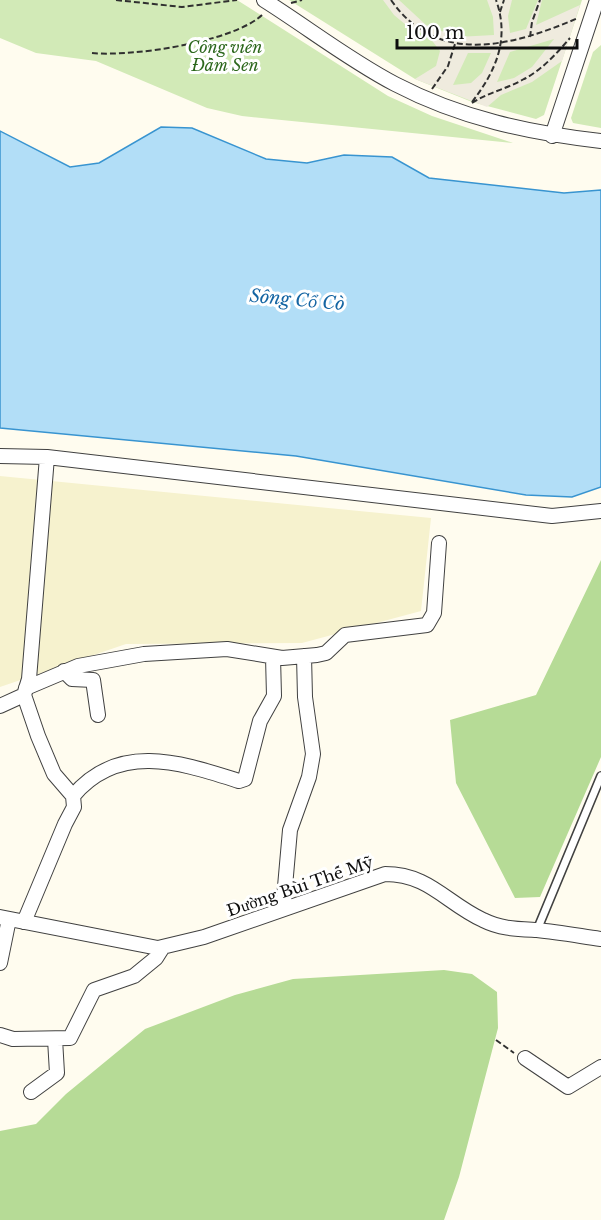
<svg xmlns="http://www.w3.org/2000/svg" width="601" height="1220" viewBox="0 0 601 1220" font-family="'Libre Baskerville',serif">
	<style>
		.farmland { fill: #f6f2ce }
		.green { fill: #d2eab7 }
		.forest { fill: #b6db96 }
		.plaza { fill: #efebde; fill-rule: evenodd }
		.water { fill: #b2def7; stroke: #3894d0; stroke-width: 1.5 }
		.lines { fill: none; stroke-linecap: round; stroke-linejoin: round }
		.lane-casing { stroke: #414141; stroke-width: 10 }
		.street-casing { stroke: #414141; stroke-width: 16 }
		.path { stroke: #303030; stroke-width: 2; stroke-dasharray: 6 3; stroke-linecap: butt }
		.lane { stroke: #fff; stroke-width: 7 }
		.street { stroke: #fff; stroke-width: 14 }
		.labels { text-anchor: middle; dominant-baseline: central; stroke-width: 6; stroke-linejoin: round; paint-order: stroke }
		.park-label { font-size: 16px; font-style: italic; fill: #2c671c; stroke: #fff }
		.street-label { font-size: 16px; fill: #0e0e0e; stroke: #fff }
		.water-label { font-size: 18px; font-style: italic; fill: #1465a3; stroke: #fff }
	</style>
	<rect width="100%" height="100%" fill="#fffcef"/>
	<path class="farmland" d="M 0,476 L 431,518 L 421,611 L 302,643 L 126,644 L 0,687 Z"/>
	<path class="green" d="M 0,0 L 237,0 L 388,96 L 432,116 L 513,143 L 242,116 L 207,108 L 96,61 L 36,53 L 0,38 Z
		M 289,0 L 582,0 L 544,115 L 536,119 L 472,102 L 415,79 Z
		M 601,45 L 601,128 L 573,123 L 571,118 L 593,52 Z"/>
	<path class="forest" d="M 601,560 L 601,757 L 540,897 L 515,898 L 456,783 L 450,720 L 536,695 Z
		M 444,970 L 472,974 L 497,992 L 498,1028 L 459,1177 L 444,1220 L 0,1220 L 0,1131 L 36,1124 L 66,1094 L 145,1029 L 235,995 L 293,979 Z"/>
	<path class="plaza" d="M 383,0 L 399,0 L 426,25 L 457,37 L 494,35 L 493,17 L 487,0 L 512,0 L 508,16 L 510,33 L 526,29 L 538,0 L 542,0 L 536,25 L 580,5 L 562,61 L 532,82 L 501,95 L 487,107 L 415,79 L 436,66 L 440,51 L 430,38 L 406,25 L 394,15 ZM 554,39 L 532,67 L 514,78 L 497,82 L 510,52 ZM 468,53 L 491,53 L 482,73 L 471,83 L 453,85 Z"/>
	<path class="water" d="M 161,127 L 192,128 L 266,159 L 307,163 L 344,155 L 392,157 L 429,178 L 564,193 L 601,190 L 601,487 L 572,497 L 526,495 L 296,456 L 0,428 L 0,131 L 70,167 L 99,163 Z"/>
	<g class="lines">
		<g class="lane-casing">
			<path id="lane" d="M 537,930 L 601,776"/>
		</g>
		<g class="street-casing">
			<path id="street" d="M 264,0 C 307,27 349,60 395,84 C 460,118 529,133 601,141
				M 552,136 L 597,0
				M 0,456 L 47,457 L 552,516 L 601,511
				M 64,671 L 72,679 L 93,680 L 98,715
				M 26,688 L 78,666 L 144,654 L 227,649 L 282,658 L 317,655 L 326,653 L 345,635 L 427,625 L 434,613 L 439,543
				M 0,706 L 24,695
				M 73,796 C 119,741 182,763 239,781 L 245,779 L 260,721 L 274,696 L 273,657
				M 286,907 L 284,898 L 290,830 L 309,777 L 313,754 L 305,697 L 304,656
				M 0,917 L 158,948 L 204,937 L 385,874 C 429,874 446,903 483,920 C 501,929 517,929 537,930 C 558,932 580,936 601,939
				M 24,922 L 65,824 L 74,807 L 73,796 L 54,774 L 38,736 L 24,695 L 29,679 L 47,457
				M 0,963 L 9,919
				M 0,1035 L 13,1039 L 70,1038 L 94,990 L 134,976 L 156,958 L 163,947
				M 525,1058 L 568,1087 L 601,1067
				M 31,1092 L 57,1073 L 55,1039"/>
		</g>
		<path class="path" d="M 116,0 L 182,7 L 237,0
			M 391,0 C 438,68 515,45 578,18
			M 291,3 L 302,0
			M 500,12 L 504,0
			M 530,37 L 532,22 L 540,0
			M 92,53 C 132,57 233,42 262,15
			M 432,89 L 448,66 L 455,44
			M 472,102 C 496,71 510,39 496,0
			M 472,103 C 489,92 507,89 524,79 C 542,70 557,53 570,38
			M 496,1040 L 514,1053"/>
		<use href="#lane" class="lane"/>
		<use href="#street" class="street"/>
	</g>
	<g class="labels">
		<g class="park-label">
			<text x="225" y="47">Công viên<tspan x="225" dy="18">Đầm Sen</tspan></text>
		</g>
		<g class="street-label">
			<text transform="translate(300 886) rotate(-19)">Đường Bùi Thế Mỹ</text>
		</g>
		<g class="water-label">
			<text transform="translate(297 300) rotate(5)">Sông Cổ Cò</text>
		</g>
	</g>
	<path d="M397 39v9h180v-9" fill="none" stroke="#0e0e0e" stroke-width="3"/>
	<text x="406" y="39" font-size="18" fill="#0e0e0e" stroke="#ffffff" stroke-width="4.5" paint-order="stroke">100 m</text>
</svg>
